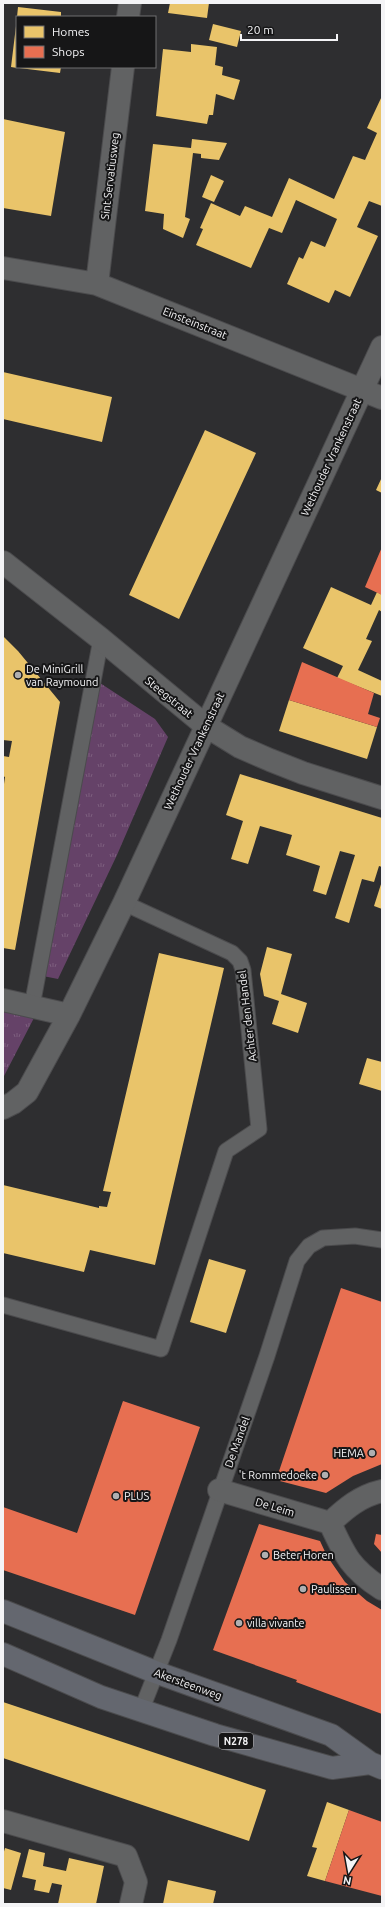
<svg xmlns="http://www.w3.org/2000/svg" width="385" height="1907" viewBox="0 0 385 1907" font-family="Ubuntu,sans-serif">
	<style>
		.grass { fill: url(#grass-tufts) }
		.homes { fill: #e9c46a }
		.shops { fill: #e76f51 }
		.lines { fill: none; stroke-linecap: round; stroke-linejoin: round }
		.service-casing { stroke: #4b4b4d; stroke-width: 17 }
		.pedestrian-casing { stroke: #4b4b4d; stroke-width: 24 }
		.minor-casing { stroke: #4b4b4d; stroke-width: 24 }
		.primary-casing { stroke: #4b4b4d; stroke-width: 24 }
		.service { stroke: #616263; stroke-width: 15 }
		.pedestrian { stroke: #616263; stroke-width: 22 }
		.minor { stroke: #616263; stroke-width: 22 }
		.primary { stroke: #64676f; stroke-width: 22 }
		.poi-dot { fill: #afafb1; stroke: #161617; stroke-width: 1.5 }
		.labels { text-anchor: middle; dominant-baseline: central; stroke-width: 4; stroke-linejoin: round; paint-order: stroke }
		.shield { fill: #161617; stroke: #b1b1b3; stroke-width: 1 }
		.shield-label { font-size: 10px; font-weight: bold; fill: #f4f4f6 }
		.street-label { font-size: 11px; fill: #f4f4f6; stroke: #161617 }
		.poi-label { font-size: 11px; fill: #f4f4f6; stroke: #161617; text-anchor: start }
	</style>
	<defs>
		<pattern id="grass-tufts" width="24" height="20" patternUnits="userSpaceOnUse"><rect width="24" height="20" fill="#654268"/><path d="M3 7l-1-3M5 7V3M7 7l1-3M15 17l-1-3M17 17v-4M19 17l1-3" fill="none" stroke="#7c5e7e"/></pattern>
	</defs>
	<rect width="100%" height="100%" fill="#2e2e30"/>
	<path class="grass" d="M 100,683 L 155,719 L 168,737 L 117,855 L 58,979 L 43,976 Z
		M 3,1007 L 36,1014 L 3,1078 Z"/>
	<path class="homes" d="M 170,3 L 209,3 L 207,18 L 168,13 Z
		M 18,7 L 61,12 L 61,17 L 17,17 Z
		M 213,24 L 241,31 L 237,47 L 209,40 Z
		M 16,26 L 17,26 L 17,68 L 11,67 Z
		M 191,44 L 217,47 L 215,65 L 223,67 L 222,75 L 240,80 L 234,100 L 216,94 L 213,115 L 209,115 L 207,124 L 156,116 L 163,49 L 191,52 Z
		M 19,67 L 61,67 L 60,73 L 19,68 Z
		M 382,96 L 382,206 L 369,201 L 357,227 L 378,236 L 350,297 L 335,290 L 329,303 L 287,284 L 299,257 L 303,259 L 311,241 L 325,247 L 337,219 L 296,200 L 282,233 L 269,228 L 251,268 L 196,245 L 203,229 L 200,228 L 211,203 L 240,216 L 245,206 L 272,217 L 289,178 L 334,199 L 353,156 L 365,160 L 377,133 L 367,128 Z
		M 3,119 L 65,132 L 51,216 L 3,208 Z
		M 192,139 L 227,143 L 219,160 L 201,158 L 201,154 L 193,153 L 185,217 L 190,219 L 183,238 L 163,229 L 164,214 L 145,211 L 153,144 L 191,148 Z
		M 211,175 L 224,181 L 214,202 L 202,197 Z
		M 3,372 L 112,397 L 102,442 L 3,419 Z
		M 205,430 L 256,453 L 179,619 L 129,595 Z
		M 382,477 L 382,493 L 376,490 Z
		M 331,587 L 371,605 L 377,592 L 382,595 L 382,612 L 379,610 L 366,639 L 372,641 L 358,670 L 382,681 L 382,696 L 337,678 L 343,666 L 303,648 Z
		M 3,636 L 18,651 L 60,702 L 15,950 L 3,948 L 3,791 L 5,777 L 3,776 L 3,756 L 9,757 L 12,741 L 3,740 Z
		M 289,700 L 377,727 L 367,759 L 279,731 Z
		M 240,774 L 382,818 L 382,867 L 379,866 L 374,882 L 362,879 L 349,923 L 335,918 L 355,855 L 340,851 L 326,895 L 313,891 L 320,866 L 286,855 L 292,835 L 260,826 L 248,864 L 231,859 L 243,821 L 226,815 Z
		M 382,881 L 382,909 L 374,906 Z
		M 267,947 L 292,954 L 281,994 L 307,1003 L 298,1033 L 272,1024 L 279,1001 L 264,996 L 260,974 Z
		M 159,953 L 224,968 L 155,1265 L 90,1250 L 84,1272 L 3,1253 L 3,1185 L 99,1208 L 99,1206 L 107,1207 L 111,1192 L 103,1191 Z
		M 367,1058 L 382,1062 L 382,1091 L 359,1084 Z
		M 209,1259 L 246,1270 L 226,1333 L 190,1322 Z
		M 3,1702 L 266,1790 L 249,1841 L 3,1758 Z
		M 327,1802 L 349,1810 L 325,1881 L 307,1876 L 317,1848 L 312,1847 Z
		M 5,1848 L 21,1853 L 11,1890 L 3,1888 L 3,1855 Z
		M 29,1849 L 45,1853 L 43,1866 L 66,1871 L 69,1858 L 104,1866 L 96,1904 L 58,1904 L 62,1885 L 52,1883 L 49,1893 L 34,1890 L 36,1880 L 22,1877 Z
		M 168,1880 L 216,1891 L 213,1904 L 163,1904 Z"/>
	<path class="shops" d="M 382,547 L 382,595 L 365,587 Z
		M 302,662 L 374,693 L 368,714 L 380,718 L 377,727 L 289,700 Z
		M 341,1288 L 382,1302 L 382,1464 L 353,1476 L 326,1493 L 276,1480 Z
		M 123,1401 L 200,1427 L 135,1615 L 3,1570 L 3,1507 L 77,1533 Z
		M 259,1524 L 320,1541 L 327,1556 L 345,1582 L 367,1601 L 382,1610 L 382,1714 L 296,1682 L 297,1680 L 213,1650 Z
		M 376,1534 L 382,1535 L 382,1553 L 374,1544 Z
		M 349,1810 L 382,1822 L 382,1896 L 325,1881 Z"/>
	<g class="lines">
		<g class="service-casing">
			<path id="service" d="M 32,1006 L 101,639
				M 3,1305 L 161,1349 L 226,1151 L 259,1129 L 243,970 L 240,961 L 232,953 L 124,903
				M 141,1711 L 169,1640 L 267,1356 L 297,1261 L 309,1246 L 323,1238 L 355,1236 L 382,1240"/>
		</g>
		<g class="pedestrian-casing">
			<path id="pedestrian" d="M 219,1490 L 330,1523 C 345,1556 351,1569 382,1589
				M 330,1523 C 346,1508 360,1496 382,1491"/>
		</g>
		<g class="minor-casing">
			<path id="minor" d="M 128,17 L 130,3
				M 3,268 L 97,284 L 382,398
				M 97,284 L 123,67
				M 3,562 L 101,639 L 206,726 L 240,747 L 270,760 L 303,773 L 382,798
				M 3,1000 L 69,1015
				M 3,1108 L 13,1103 L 27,1092 L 69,1015 L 124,903 L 382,347
				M 3,1821 L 126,1856 L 136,1882 L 131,1904"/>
		</g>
		<g class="primary-casing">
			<path id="primary" d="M 3,1611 L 155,1672 L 331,1735 L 370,1763 L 382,1768
				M 3,1654 L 101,1697 L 215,1735 L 332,1768 L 370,1763"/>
		</g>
		<use href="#service" class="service"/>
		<use href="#pedestrian" class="pedestrian"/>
		<use href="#minor" class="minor"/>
		<use href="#primary" class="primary"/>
	</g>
	<g class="poi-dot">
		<circle cx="18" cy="675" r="4"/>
		<circle cx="372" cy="1453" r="4"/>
		<circle cx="325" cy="1475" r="4"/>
		<circle cx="116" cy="1496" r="4"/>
		<circle cx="265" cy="1555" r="4"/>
		<circle cx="303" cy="1589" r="4"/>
		<circle cx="239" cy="1623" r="4"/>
	</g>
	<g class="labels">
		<rect class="shield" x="219" y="1733" width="34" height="16" rx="3"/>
		<g class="shield-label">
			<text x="236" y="1741">N278</text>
		</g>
		<g class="street-label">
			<text transform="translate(110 176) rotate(-83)">Sint Servatiusweg</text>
			<text transform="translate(195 323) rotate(22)">Einsteinstraat</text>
			<text transform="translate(331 457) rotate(-65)">Wethouder Vrankenstraat</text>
			<text transform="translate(169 697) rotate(39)">Steegstraat</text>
			<text transform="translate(194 751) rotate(-65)">Wethouder Vrankenstraat</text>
			<text transform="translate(247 1016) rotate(-97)">Achter den Handel</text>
			<text transform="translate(237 1442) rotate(-70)">De Mandel</text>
			<text transform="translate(275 1507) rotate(17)">De Leim</text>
			<text transform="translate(188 1684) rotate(20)">Akersteenweg</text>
		</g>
		<g class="poi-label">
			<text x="26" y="669">De MiniGrill<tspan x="26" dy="13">van Raymound</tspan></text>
			<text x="364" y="1453" text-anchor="end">HEMA</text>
			<text x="317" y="1475" text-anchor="end">'t Rommedoeke</text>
			<text x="124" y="1496">PLUS</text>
			<text x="273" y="1555">Beter Horen</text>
			<text x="311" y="1589">Paulissen</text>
			<text x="247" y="1623">villa vivante</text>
		</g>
	</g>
	<rect width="385" height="1907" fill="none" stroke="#f4f4f6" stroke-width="8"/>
	<rect x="16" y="16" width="140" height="52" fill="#161617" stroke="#6f6f70"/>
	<rect x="24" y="26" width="20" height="12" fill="#e9c46a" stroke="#6f6f70"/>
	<text x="52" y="36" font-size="12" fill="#f4f4f6">Homes</text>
	<rect x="24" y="46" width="20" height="12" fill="#e76f51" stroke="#6f6f70"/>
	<text x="52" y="56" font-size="12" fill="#f4f4f6">Shops</text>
	<g transform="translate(349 1871) rotate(191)" stroke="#161617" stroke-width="3" paint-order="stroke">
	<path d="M0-3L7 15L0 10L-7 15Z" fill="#f4f4f6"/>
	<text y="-6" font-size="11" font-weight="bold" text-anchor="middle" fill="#f4f4f6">N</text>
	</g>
	<path d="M241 34v6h96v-6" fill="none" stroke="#f4f4f6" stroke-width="2"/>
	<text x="247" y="34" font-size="12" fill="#f4f4f6" stroke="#161617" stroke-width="3" paint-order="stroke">20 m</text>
</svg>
